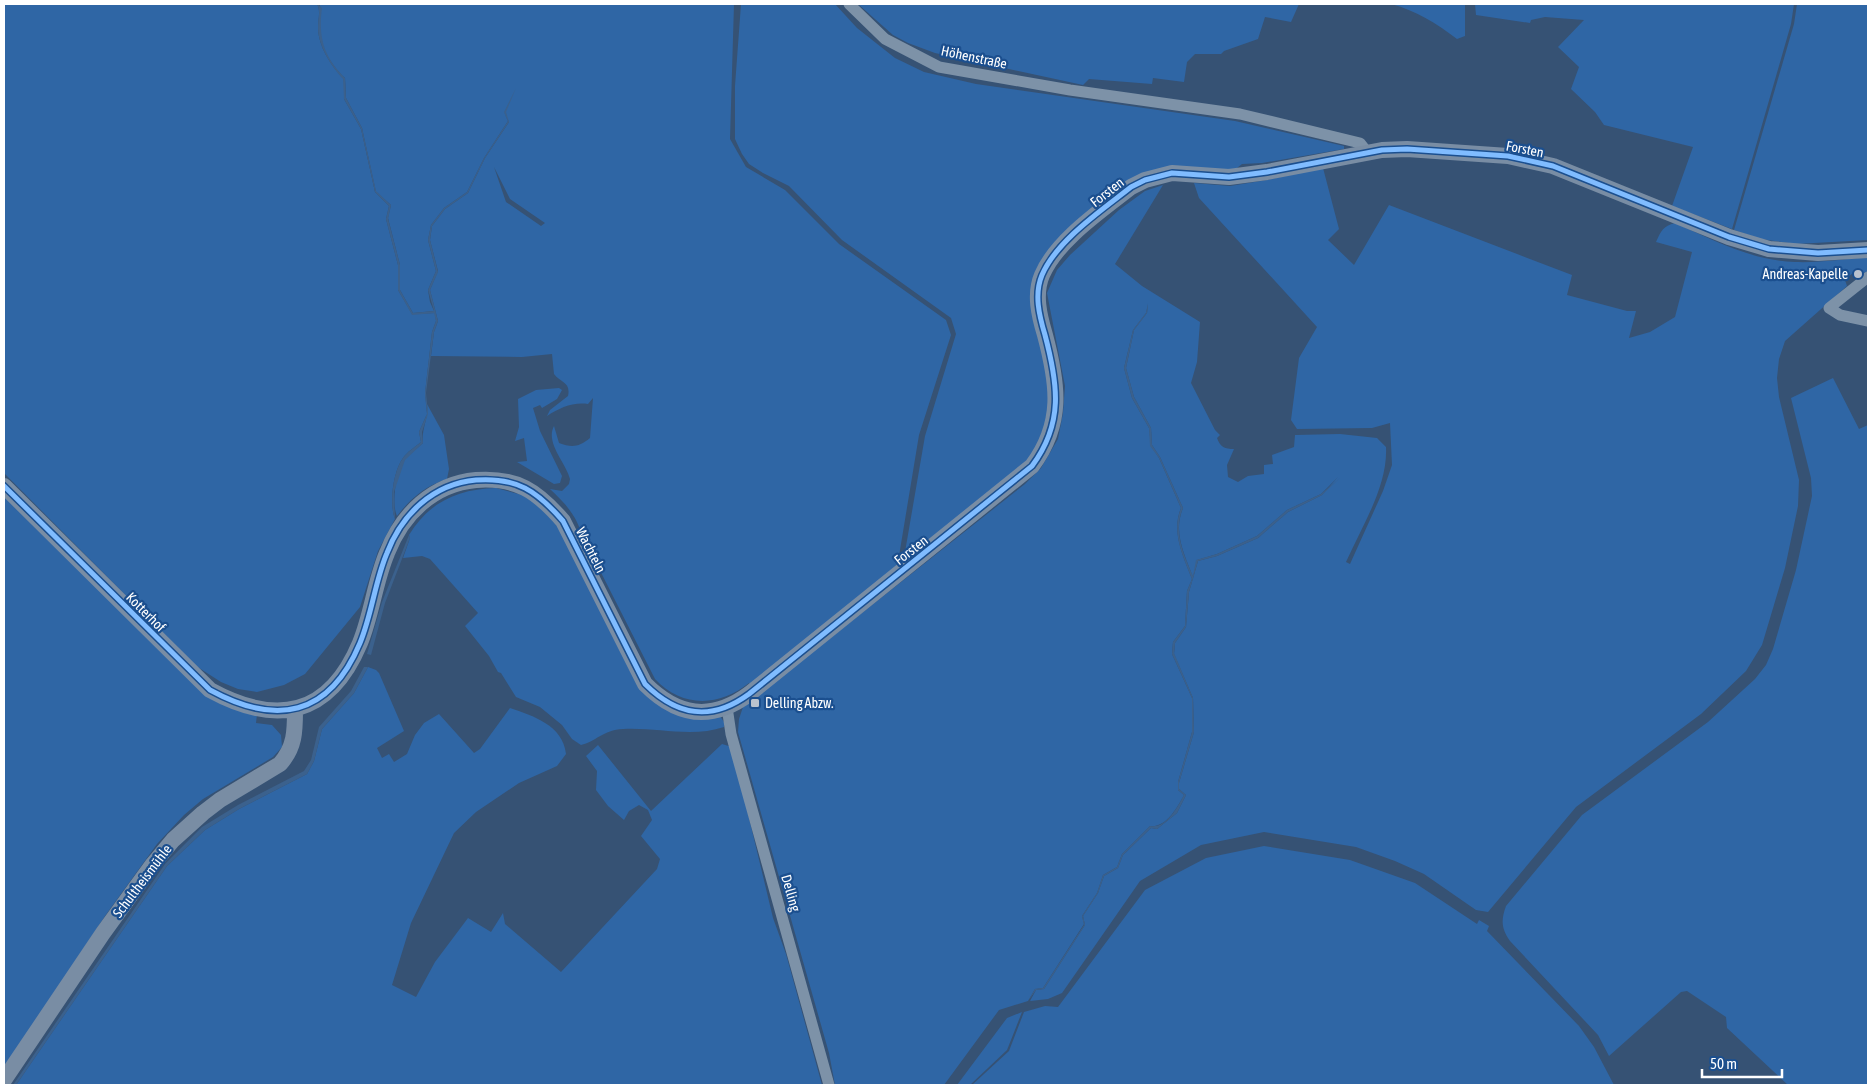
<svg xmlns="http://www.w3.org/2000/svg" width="1872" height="1089" viewBox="0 0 1872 1089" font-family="'Asap Condensed',sans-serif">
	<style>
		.green { fill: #2f66a5; fill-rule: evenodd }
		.water { fill: #3b618d }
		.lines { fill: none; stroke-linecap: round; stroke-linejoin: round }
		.street { stroke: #7d92a8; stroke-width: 11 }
		.secondary { stroke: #798da4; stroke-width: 16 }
		.cycleway-casing { stroke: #1b4f8f; stroke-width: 8 }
		.cycleway { stroke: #80bcff; stroke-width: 5 }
		.poi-dot { fill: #b9c2ce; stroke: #1b4f8f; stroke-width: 2 }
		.labels { text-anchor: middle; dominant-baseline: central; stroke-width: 4.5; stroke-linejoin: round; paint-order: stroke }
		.street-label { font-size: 14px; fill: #fff; stroke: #1b4f8f }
		.poi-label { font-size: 14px; fill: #fff; stroke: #1b4f8f; text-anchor: end }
	</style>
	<rect width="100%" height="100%" fill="#365274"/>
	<path class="green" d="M 4,4 L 317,4 C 321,11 318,19 318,27 C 318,46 331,66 344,79 L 344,99 L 361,129 L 375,192 L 389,206 L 386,219 L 398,265 L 398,290 L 412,314 L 435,313 L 436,321 L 432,332 L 425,393 L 427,414 L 419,432 L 421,442 C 415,447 407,452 403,458 C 393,471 389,504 395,519 L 378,551 L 360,607 L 305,674 L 284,685 L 257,692 L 238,689 L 221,682 L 196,666 L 4,473 Z
		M 319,4 L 734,4 L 730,139 L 746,167 L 785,190 L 839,244 L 946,320 L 951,335 L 919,435 L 899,556 L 905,552 L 925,436 L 956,334 L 951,318 L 842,240 L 789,186 L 763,173 L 749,164 L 742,154 L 735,139 L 735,86 L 741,4 L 835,4 L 857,28 L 895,58 L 924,72 L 976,84 L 1235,121 L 1344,146 L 1344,149 L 1262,163 L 1242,164 L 1232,172 L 1157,173 L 1043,264 L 1051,414 L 1037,454 L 752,687 L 749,683 C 719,707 682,708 655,679 L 582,535 C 576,515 565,503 550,489 L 562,491 L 569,484 L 570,479 C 566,463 545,443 554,426 L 559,443 C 572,448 579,447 590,438 L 593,398 L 588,404 C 572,402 560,408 547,416 L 550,410 L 568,396 C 571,382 561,383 554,374 L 552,354 L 522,357 L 431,356 L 434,332 L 438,321 L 430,290 L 438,271 L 430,240 L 432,226 L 445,209 L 468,193 L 485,158 L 509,122 L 504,112 L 508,121 L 484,158 L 467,192 L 444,208 L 431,225 L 428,240 L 436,271 L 428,290 L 430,302 L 434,311 L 413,313 L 400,290 L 400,265 L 388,218 L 391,205 L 376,192 L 362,128 L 346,98 L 345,78 C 332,66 319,46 319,27 C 319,18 323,11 319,4 ZM 494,167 L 510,199 L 545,223 L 541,226 L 506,202 Z
		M 858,4 L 1299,4 L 1291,22 L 1265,17 L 1258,39 L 1224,51 L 1221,54 L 1195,54 L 1187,62 L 1184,82 L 1153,78 L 1152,84 L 1089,79 L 1083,85 L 935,53 L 908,43 L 893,35 Z
		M 1391,4 L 1465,4 L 1465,36 L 1457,39 C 1436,23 1417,11 1391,4 Z
		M 1475,4 L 1794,4 L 1791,24 L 1732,229 L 1672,206 L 1693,147 L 1604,125 L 1595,112 L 1571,89 L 1579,67 L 1558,47 L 1584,20 L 1545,17 L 1531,20 L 1530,23 L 1476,15 Z
		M 1797,4 L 1868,4 L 1868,240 L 1796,244 L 1761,239 L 1734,230 L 1794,24 Z
		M 1323,168 L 1339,229 L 1328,240 L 1354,265 L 1389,205 L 1572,275 L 1567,295 L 1627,311 L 1636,311 L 1629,338 L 1650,332 L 1675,317 L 1692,252 L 1656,242 C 1661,231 1663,226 1675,223 C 1713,240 1753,261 1795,262 C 1819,263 1844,259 1868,257 L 1868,272 L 1859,274 L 1856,270 L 1845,280 L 1847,286 L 1785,341 L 1779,359 L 1777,378 L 1779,397 L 1799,480 L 1798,506 L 1785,568 L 1762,645 L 1746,671 L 1701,714 L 1576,807 L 1488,912 L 1476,910 L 1424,874 L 1395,861 L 1356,847 L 1264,832 L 1201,845 L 1140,881 L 1062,993 L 1048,999 L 1030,1001 L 1036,990 L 1044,989 L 1085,925 L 1083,916 L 1098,893 L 1104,876 L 1118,868 L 1123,855 L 1151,828 L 1157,829 L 1177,813 L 1186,795 L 1179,789 L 1179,783 L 1194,732 L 1193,698 L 1174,654 L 1175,643 L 1186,627 L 1189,592 L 1198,561 L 1217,556 L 1258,538 L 1288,512 L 1322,495 L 1338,477 L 1321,494 L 1287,510 L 1257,536 L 1217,554 L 1197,560 L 1193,577 C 1184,554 1173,532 1183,508 L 1160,457 L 1152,445 L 1151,428 L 1134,397 L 1126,368 L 1134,330 L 1147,313 L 1148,304 L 1146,313 L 1133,330 L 1124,368 L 1132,398 L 1149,428 L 1151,446 L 1159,458 L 1181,508 C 1171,532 1183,556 1192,579 L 1187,591 L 1185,626 L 1173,642 L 1172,654 L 1192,698 L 1192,732 L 1178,782 L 1178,790 L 1184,795 C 1177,808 1166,828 1150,826 L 1122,854 L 1117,867 L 1103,875 L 1097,893 L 1082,916 L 1084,924 L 1043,988 L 1035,989 L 1028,1001 L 999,1010 L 944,1085 L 835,1085 L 829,1053 L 738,732 L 739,719 L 743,707 L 1025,484 L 1041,468 L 1058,439 L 1063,413 L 1065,386 L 1047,293 L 1057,270 L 1070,255 L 1119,210 L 1145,191 L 1163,185 L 1115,264 L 1142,286 L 1200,322 L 1197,362 L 1191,383 L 1215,430 L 1220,435 L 1217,438 C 1220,447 1225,449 1234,449 L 1227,465 L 1228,477 L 1238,482 L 1248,476 L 1264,474 L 1264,465 L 1273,464 L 1272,455 L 1294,447 L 1295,435 L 1340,434 L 1377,438 L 1386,447 C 1388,486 1362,526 1346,562 L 1350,564 L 1383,491 L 1392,465 L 1390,423 L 1372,428 L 1297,429 L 1291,420 L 1299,358 L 1317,327 L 1199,198 L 1194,183 L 1230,186 L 1267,180 Z
		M 1833,378 L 1859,429 L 1868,425 L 1868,1085 L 1788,1085 L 1727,1028 L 1726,1017 L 1687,991 L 1681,992 L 1609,1056 L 1598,1035 L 1510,941 C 1501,928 1501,920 1506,906 L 1582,815 L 1708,722 L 1755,679 L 1766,665 L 1773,649 L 1796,570 L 1812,496 L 1811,478 L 1791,398 Z
		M 559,388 L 562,390 L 557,399 L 542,408 L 540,405 L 533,408 L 540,431 L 562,476 L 560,483 L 554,484 L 517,462 L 527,461 L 524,438 L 515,441 L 519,427 L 518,399 L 536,390 Z
		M 427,404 L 444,435 L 449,469 L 447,479 C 425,486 410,499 397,516 C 391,503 396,471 405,459 C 410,453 418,448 423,443 C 421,429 429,418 427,404 Z
		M 496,488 L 522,495 L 536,503 L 561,530 L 642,687 L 720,716 L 724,722 L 724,727 C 692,738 656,727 623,729 C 603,730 595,742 581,745 L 572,739 L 562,725 L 540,707 L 516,697 L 501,673 L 498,672 L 489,656 L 465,626 L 478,613 L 430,559 L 422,556 L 403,558 L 410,538 L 409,535 C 429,502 458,489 496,488 Z
		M 4,489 L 187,672 L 257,714 L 256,723 L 272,725 L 281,735 L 282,747 L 273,757 L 203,799 L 184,815 L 157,844 L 105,916 L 4,1069 Z
		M 368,667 L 376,670 L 379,673 L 404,731 L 377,748 L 382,758 L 389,754 L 394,762 L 407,754 L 415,735 L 424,723 L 439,714 L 474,753 L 480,749 L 510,708 C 533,716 563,725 566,754 L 557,766 L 519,783 L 476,812 L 454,833 L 411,923 L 392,985 L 416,997 L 435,962 L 468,918 L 491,932 L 503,913 L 505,924 L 561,972 L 657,869 L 660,859 L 641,836 L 652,820 L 648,810 L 639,805 L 629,811 L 624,820 L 608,806 L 596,790 L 597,771 L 586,756 L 598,745 L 651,811 L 722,744 L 732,747 L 773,918 L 786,954 L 822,1085 L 16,1085 L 167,866 L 205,830 L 239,809 L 307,774 L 314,761 L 322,729 L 354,693 Z
		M 1264,846 L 1350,860 L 1415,883 L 1477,924 L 1479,920 L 1489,926 L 1487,931 L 1579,1026 L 1594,1047 L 1614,1085 L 972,1085 L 1009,1051 L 1024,1012 L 1045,1006 L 1058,1007 L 1145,890 L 1206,858 Z
		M 1022,1012 L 1007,1050 L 970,1085 L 957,1085 L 1007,1018 Z"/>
	<path class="water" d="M 317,4 L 322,8 C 318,38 324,57 345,78 L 346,98 L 362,128 L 376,191 L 391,205 L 388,219 L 400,265 L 400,290 L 413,313 L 434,311 L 428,290 L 436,271 L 428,240 L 431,225 L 444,208 L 467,192 L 484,158 L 508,121 L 504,112 L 516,88 L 506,112 L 509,122 L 485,158 L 468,193 L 445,209 L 432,226 L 430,240 L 438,272 L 430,290 L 438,321 L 434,332 L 426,393 L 428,414 L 422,432 L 423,443 L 405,460 L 394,492 L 395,519 C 389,504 393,471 403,458 C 407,452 415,447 421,442 L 419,432 L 427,414 L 425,393 L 432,332 L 436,321 L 434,313 L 412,315 L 398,290 L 398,265 L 386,219 L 389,206 L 375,192 L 361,129 L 344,99 L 343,79 C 331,66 318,46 318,27 C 318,19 321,11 317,4 Z
		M 1148,303 L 1147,313 L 1134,330 L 1126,368 L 1134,397 L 1151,428 L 1152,445 L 1160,457 L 1183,508 C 1173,531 1183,553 1193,576 L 1196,560 L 1217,554 L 1257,536 L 1287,510 L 1321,494 L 1340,478 L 1322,495 L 1288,512 L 1258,538 L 1217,556 L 1198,561 L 1189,592 L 1186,627 L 1175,643 L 1174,653 L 1193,698 L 1194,732 L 1179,783 L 1179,789 L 1186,795 L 1177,813 L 1157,829 L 1151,828 L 1123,855 L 1118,868 L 1104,876 L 1098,893 L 1083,916 L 1085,925 L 1044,989 L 1036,990 L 1028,1001 L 1035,989 L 1043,988 L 1084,925 L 1082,916 L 1097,893 L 1103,875 L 1117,867 L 1122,854 L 1150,826 C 1166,829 1177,808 1184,795 L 1178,790 L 1178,782 L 1192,732 L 1192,698 L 1172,654 L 1173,642 L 1185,626 L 1187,591 L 1192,579 C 1183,556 1171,533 1181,508 L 1159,458 L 1150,446 L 1149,428 L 1132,398 L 1124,368 L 1133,330 L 1146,313 Z
		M 409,535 L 410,538 L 385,603 L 371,655 L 367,654 L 382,602 Z
		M 364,667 L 368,667 L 354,693 L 322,729 L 314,761 L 307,774 L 239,809 L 205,830 L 167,866 L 16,1085 L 13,1085 L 165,864 L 202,827 L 238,805 L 304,771 L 311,760 L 319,727 L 351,691 Z"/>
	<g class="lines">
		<path class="street" d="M 849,4 L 885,39 L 939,67 L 1070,90 L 1240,114 L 1360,143 L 1367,152
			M 1868,277 L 1829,308 L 1840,315 L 1868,321
			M 727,707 L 731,734 L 829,1085"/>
		<path class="secondary" d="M 4,486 L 210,690 C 276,726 329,717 360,643 C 372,614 375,581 387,553 C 402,514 433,484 476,480 C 517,477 537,491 563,521 L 645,684 C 677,716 711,722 749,694 L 1032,466 C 1064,423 1058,384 1045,335 C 1039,315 1034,294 1042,275 C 1057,240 1102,210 1131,187 L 1145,180 L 1172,173 L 1229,177 L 1267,172 L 1382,150 L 1407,149 L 1508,156 L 1553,166 L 1729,237 L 1769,249 L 1818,253 L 1868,250
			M 4,1080 L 103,933 L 153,864 L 173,840 L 203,813 L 220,800 L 280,764 C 295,747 295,731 295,710"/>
		<g class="cycleway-casing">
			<path id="cycleway" d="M 4,486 L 210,690 C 276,726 329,717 360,643 C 372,614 375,581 387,553 C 402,514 433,484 476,480 C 517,477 537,491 563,521 L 645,684 C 677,716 711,722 749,694 L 1032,466 C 1064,423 1058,384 1045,335 C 1039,315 1034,294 1042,275 C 1057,240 1102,210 1131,187 L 1145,180 L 1172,173 L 1229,177 L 1267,172 L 1382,150 L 1407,149 L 1508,156 L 1553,166 L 1729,237 L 1769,249 L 1818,253 L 1868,250"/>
		</g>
		<use href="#cycleway" class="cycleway"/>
	</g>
	<g class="poi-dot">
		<circle cx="1858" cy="274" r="5"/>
		<rect x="750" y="698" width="10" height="10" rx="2.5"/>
	</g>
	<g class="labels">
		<g class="street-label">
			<text transform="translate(974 57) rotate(12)">Höhenstraße</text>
			<text transform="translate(1525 149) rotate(11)">Forsten</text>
			<text transform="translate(1107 192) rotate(-38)">Forsten</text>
			<text transform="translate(591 550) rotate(63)">Wachteln</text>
			<text transform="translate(911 550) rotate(-38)">Forsten</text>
			<text transform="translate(146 612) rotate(45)">Kotterhof</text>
			<text transform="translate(142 881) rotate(-53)">Schultheismühle</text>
			<text transform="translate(791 893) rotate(74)">Delling</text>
		</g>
		<g class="poi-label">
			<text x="1848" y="274">Andreas-Kapelle</text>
			<text x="765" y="703" text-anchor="start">Delling Abzw.</text>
		</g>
	</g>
	<rect width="1872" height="1089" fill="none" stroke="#ffffff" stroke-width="10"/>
	<path d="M1702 1069v8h80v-8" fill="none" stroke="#ffffff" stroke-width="2.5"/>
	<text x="1710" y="1069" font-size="15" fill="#ffffff" stroke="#1b4f8f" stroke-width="4" paint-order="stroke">50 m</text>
</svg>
